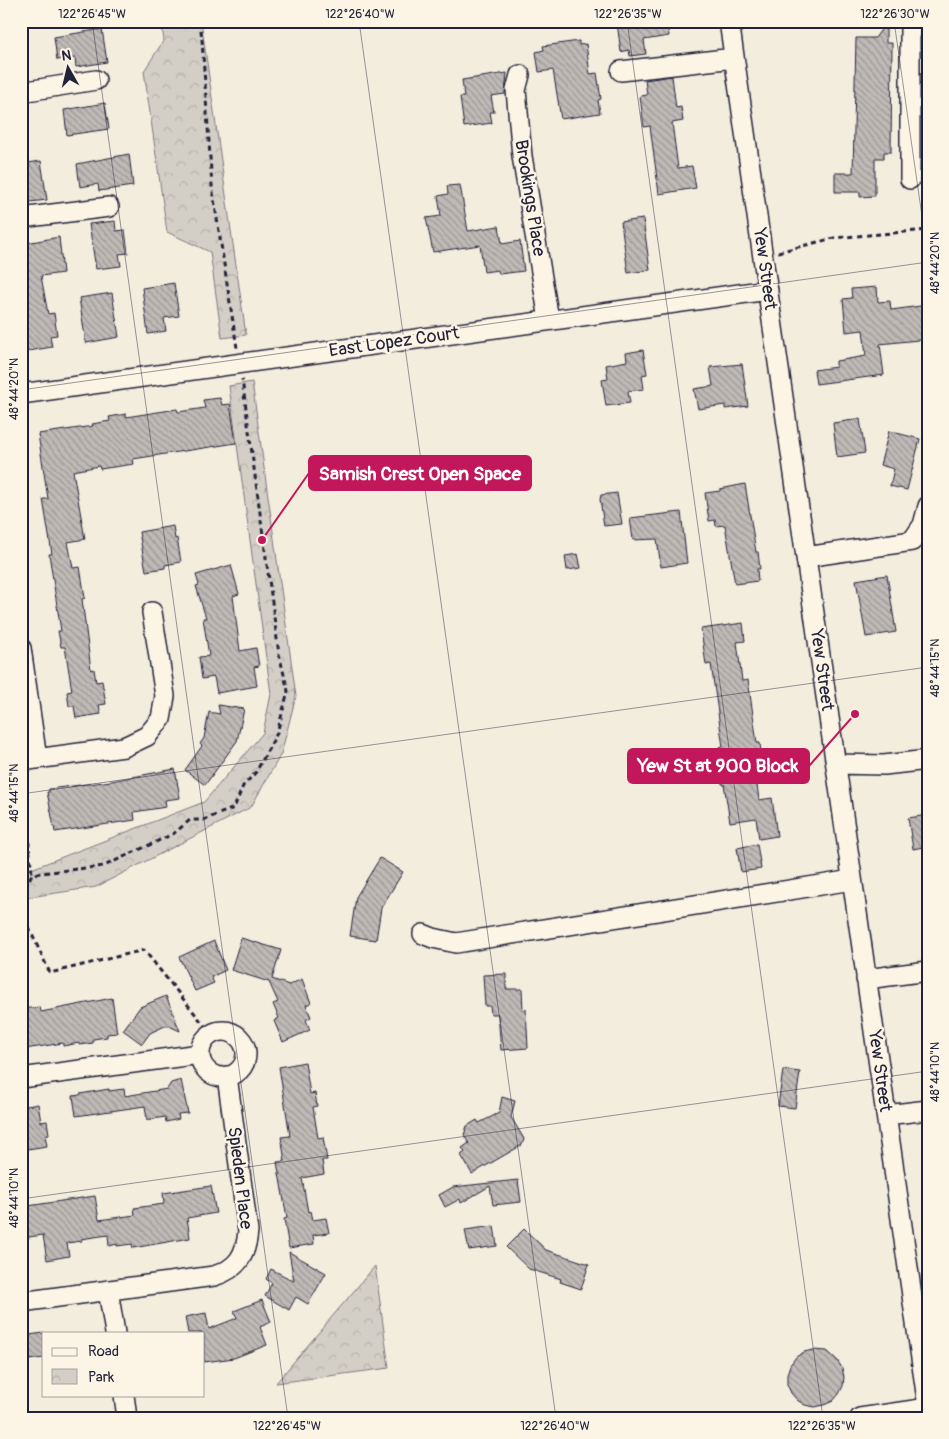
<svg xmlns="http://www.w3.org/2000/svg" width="949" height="1439" viewBox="0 0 949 1439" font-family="Pangolin,sans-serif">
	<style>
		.park { fill: url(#park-crowns); stroke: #7b7880 }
		.building { fill: url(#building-back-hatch); stroke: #22223b }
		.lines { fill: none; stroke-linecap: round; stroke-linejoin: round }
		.minor-casing { stroke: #22223b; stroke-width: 22 }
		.path { stroke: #22223b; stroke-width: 3; stroke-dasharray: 5 4; stroke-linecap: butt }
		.minor { stroke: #fcf5e5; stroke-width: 19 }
		.ticks { fill: none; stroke: #22223b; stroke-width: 1; stroke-opacity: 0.45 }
		.labels { text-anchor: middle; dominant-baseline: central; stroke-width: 5; stroke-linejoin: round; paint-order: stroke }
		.street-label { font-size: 18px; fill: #22223b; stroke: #fcf5e5 }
		.leader { fill: none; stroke: #c2185b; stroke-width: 2 }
		.callout-dot { fill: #c2185b; stroke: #fcf5e5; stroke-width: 2 }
		.callout { fill: #c2185b; stroke: #c2185b; stroke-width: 2 }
		.callout-label { font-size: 19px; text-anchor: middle; font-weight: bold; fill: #fff }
		.neatline { fill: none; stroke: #22223b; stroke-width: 2 }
		.ticks-label { font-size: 12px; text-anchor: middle; fill: #22223b }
	</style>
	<defs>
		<pattern id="park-crowns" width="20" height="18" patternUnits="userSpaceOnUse" patternTransform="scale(1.25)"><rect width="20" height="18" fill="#d4cfc6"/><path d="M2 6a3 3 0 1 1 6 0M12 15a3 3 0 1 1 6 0" fill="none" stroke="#b6b1ab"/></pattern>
		<pattern id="building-back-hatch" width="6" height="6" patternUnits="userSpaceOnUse" patternTransform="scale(1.25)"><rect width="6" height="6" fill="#bfbab6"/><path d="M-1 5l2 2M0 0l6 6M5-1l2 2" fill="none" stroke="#9b9795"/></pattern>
	</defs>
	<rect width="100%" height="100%" fill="#f3edde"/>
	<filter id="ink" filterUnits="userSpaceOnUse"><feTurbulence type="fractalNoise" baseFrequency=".02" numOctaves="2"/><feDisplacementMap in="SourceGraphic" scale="10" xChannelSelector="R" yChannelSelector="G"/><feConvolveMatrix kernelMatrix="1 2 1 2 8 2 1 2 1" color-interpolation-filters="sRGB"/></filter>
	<g filter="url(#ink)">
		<path class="park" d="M 161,21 L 201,21 L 246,335 L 222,338 L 210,252 L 167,232 L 144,71 L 164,40 Z
			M 252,382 L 296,696 L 281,754 L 251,807 L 96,887 L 23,898 L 21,873 L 204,802 L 263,733 L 271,694 L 229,386 Z
			M 375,1266 L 389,1368 L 276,1383 Z"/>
		<path class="building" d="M 626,21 L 667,21 L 669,36 L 644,40 L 646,54 L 630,56 L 629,50 L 621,52 L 617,23 Z
			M 886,23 L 886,43 L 892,43 L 891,152 L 884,152 L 884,158 L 875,158 L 875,196 L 860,197 L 860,192 L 835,192 L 835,173 L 853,173 L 856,38 L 875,38 Z
			M 102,29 L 107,62 L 76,67 L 75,58 L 57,60 L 54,37 Z
			M 579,41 L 579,45 L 586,44 L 590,74 L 597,73 L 601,99 L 598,100 L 600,113 L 561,119 L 553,70 L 539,72 L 536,52 L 544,50 L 543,46 Z
			M 507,73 L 505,94 L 491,96 L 494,112 L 490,112 L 492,123 L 464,127 L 460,97 L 464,97 L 462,80 Z
			M 672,76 L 676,108 L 681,107 L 683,121 L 672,123 L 678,168 L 692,166 L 696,188 L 659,194 L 650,126 L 644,127 L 640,96 L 647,95 L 645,80 Z
			M 105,103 L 109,129 L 67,135 L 64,110 Z
			M 129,154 L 133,186 L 99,191 L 98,184 L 80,187 L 77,164 Z
			M 41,161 L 47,200 L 21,203 L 21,164 Z
			M 460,185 L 468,231 L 499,226 L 502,244 L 520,241 L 524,271 L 499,274 L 498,270 L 484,272 L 480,245 L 433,252 L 426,218 L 441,216 L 438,196 L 448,194 L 447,186 Z
			M 643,219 L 650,270 L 628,273 L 621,222 Z
			M 115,221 L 116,231 L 125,230 L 128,253 L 119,254 L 121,266 L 96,269 L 89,224 Z
			M 59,237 L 63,273 L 41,276 L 48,314 L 54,313 L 57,335 L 50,336 L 52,347 L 23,352 L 21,318 L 28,317 L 21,277 L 21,244 Z
			M 174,283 L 179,316 L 164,318 L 166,331 L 148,334 L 142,288 Z
			M 877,287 L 878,302 L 890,301 L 891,310 L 928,305 L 928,339 L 880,344 L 884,375 L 816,384 L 814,370 L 836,367 L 836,361 L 866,356 L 863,330 L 846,332 L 843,299 L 852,298 L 851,289 Z
			M 112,293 L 119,337 L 86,343 L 79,298 Z
			M 643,350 L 647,374 L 642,375 L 644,389 L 628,391 L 630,403 L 606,406 L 602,380 L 608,379 L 606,365 L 627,361 L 626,353 Z
			M 742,364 L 748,406 L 725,409 L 725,405 L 698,409 L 694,389 L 713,386 L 710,367 Z
			M 220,398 L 222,405 L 230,404 L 236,443 L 133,459 L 134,464 L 100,469 L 99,466 L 73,471 L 85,539 L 68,542 L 73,568 L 80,567 L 85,598 L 82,599 L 91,670 L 94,669 L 96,682 L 102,681 L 106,704 L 99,705 L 101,714 L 76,718 L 74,706 L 69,706 L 67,692 L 72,691 L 65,647 L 61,647 L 58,631 L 61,631 L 49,554 L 52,554 L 43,499 L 48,499 L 38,434 L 93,426 L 92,424 L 110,421 L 109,417 L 126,414 L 126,417 L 177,409 L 178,412 L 205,408 L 203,400 Z
			M 860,419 L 865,453 L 837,457 L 833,423 Z
			M 889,431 L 920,439 L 907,490 L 890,486 L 894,469 L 880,465 Z
			M 745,484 L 756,552 L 758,552 L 760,569 L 757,569 L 758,581 L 735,584 L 725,525 L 716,526 L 715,520 L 709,521 L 705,493 L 720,491 L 720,489 Z
			M 617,493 L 622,524 L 604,526 L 600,499 L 601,495 Z
			M 681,512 L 687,563 L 661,567 L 657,539 L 633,540 L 630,518 Z
			M 173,526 L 175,539 L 177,538 L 181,562 L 165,565 L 165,568 L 146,571 L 139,532 Z
			M 578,554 L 581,568 L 567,570 L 565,556 Z
			M 231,565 L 239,594 L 233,596 L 240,651 L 256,648 L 259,666 L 254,667 L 257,686 L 217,693 L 214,677 L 202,679 L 199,657 L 209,656 L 203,618 L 206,618 L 196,586 L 199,585 L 196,575 Z
			M 887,575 L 896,632 L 866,637 L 856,580 Z
			M 743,623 L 745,641 L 737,642 L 742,681 L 748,680 L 757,743 L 760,743 L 762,761 L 754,762 L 759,800 L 772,798 L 777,836 L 759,839 L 756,818 L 730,822 L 724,784 L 722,784 L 718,748 L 723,747 L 711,664 L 706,665 L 701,629 Z
			M 218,705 L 244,709 L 237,741 L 205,785 L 185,770 L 202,746 L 200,744 L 204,738 L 209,712 L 220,714 Z
			M 175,769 L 180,798 L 165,800 L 166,807 L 134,812 L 135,820 L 55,832 L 47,792 L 49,792 L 49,789 L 111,781 Z
			M 928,815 L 928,846 L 913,849 L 908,818 Z
			M 757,844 L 761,869 L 741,872 L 737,848 Z
			M 380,858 L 403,872 L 381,908 L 376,940 L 350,936 L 356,897 Z
			M 241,938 L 281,950 L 272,979 L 289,985 L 302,979 L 311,1003 L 306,1005 L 311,1017 L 306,1020 L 310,1030 L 283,1042 L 274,1021 L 279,1018 L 273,1004 L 278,1002 L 269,982 L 231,970 Z
			M 214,941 L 226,970 L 211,977 L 214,983 L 195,991 L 179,957 Z
			M 506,974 L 506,989 L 522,989 L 523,1010 L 526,1009 L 528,1048 L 501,1050 L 498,1014 L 491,1014 L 490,1006 L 485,1006 L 483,975 Z
			M 166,996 L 180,1031 L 167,1025 L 150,1033 L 142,1044 L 123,1030 L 140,1007 Z
			M 112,998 L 117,1033 L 107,1034 L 107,1037 L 93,1039 L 93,1043 L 79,1045 L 79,1043 L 63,1046 L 63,1043 L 25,1049 L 25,1045 L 21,1045 L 21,1009 L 40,1007 L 41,1012 Z
			M 305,1062 L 310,1094 L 315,1093 L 317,1106 L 313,1107 L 318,1138 L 323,1137 L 327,1160 L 322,1160 L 324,1174 L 302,1178 L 308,1212 L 311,1211 L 313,1220 L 326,1218 L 329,1233 L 313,1235 L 314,1244 L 289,1248 L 284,1219 L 287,1218 L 277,1162 L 285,1161 L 281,1137 L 290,1136 L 279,1067 Z
			M 783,1070 L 800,1072 L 795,1108 L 778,1106 Z
			M 181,1080 L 188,1113 L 178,1114 L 179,1119 L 166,1122 L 165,1117 L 147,1120 L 145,1106 L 76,1116 L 73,1096 L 80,1095 L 80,1094 L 109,1089 L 109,1091 L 124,1089 L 125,1096 L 167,1089 L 171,1083 Z
			M 502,1097 L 515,1101 L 511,1117 L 524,1139 L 522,1145 L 472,1174 L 461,1155 L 465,1152 L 462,1148 L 469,1143 L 464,1135 L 467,1126 L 477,1120 L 479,1123 L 499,1113 Z
			M 38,1104 L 41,1122 L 47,1121 L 49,1134 L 45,1135 L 47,1146 L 21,1150 L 21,1107 Z
			M 518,1180 L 521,1202 L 493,1205 L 490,1186 L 461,1203 L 460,1199 L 445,1207 L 439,1195 L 453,1187 Z
			M 211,1186 L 216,1213 L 187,1218 L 190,1238 L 133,1248 L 132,1244 L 117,1246 L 117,1244 L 109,1246 L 108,1235 L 81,1239 L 82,1241 L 67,1243 L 69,1256 L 47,1260 L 43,1235 L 21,1238 L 21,1207 L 95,1196 L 99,1220 L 135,1215 L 134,1208 L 164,1204 L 163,1193 Z
			M 494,1226 L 497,1246 L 469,1250 L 465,1230 Z
			M 524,1229 L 546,1250 L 589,1264 L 581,1289 L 560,1282 L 561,1279 L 529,1269 L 506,1247 Z
			M 289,1252 L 326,1273 L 308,1304 L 296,1297 L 289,1310 L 265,1296 L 272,1283 L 266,1279 L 271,1269 L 294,1281 Z
			M 262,1300 L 271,1322 L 260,1327 L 267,1345 L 234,1358 L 204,1362 L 204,1333 L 188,1333 L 185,1317 L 206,1313 L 209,1329 L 237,1318 L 234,1311 Z
			M 44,1333 L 44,1358 L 21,1361 L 21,1336 Z
			M 813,1350 L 827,1351 L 837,1360 L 842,1368 L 844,1377 L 843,1386 L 839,1394 L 833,1401 L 824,1405 L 815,1407 L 805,1405 L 797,1400 L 791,1393 L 787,1384 L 787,1374 L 790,1365 L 796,1357 L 804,1352 Z"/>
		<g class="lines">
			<g class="minor-casing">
				<path id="minor" d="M 729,21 L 928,1407
					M 621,71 L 734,58
					M 520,75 L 516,90 L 522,156 L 549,320
					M 21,92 L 96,80
					M 910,179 L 910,21
					M 21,218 L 109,207
					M 21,394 L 768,290
					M 806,557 L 912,541 L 923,525 L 928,506
					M 21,648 L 37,759
					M 21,761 L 124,747 L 147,736 L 161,719 L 165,696 L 152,612
					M 836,764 L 884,765 L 928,760
					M 423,934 L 433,938 L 456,943 L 852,880
					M 866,979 L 928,971
					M200 1054a23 23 0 1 1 46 0a23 23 0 1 1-46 0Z
					M 21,1078 L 200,1054
					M 886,1115 L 928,1110
					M 108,1290 L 115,1333
					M 21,1302 L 214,1276 C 237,1269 246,1256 248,1231 L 227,1076
					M 124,1395 L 127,1418
					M 860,1418 L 928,1408"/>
			</g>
			<path class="path" d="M 200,21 L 202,40 L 212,186 L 237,348
				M 778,252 L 834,238 L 928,230
				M 22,778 L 32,874
				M 21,895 L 32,874 L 104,866 L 173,834 L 190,820 L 203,820 L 234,808 L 243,786 L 256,772 L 277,733 L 288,691 L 279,654 L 242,379
				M 21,911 L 50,973 L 144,950 L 212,1035"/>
			<use href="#minor" class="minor"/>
		</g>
	</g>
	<path class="ticks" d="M 92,21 L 288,1418M 359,21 L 556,1418M 627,21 L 823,1418M 894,21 L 928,258M 21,390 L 928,262M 21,794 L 928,667M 21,1199 L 928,1071"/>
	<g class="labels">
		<g class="street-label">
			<text transform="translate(530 198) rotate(81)">Brookings Place</text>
			<text transform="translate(765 269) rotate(82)">Yew Street</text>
			<text transform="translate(394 342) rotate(-8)">East Lopez Court</text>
			<text transform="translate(822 670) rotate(82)">Yew Street</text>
			<text transform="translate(880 1071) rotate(82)">Yew Street</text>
			<text transform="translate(240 1178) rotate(83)">Spieden Place</text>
		</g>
	</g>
	<path class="leader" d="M262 540L309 473M855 714L809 766"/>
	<g class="callout-dot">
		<circle cx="262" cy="540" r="5"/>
		<circle cx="855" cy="714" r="5"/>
	</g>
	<g class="callout">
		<rect x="309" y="456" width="222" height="34" rx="5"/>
		<rect x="628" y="749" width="181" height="34" rx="5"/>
	</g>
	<g class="callout-label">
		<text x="420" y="480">Samish Crest Open Space</text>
		<text x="718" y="772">Yew St at 900 Block</text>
	</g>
	<rect width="949" height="1439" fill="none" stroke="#fcf5e5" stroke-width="55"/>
	<rect x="42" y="1332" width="162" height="65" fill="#fcf5e5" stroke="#a5a1a1"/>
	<rect x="52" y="1348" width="25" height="8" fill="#fcf5e5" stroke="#a5a1a1"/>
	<text x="88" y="1356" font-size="15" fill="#22223b">Road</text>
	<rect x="52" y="1369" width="25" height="15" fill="url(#park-crowns)" stroke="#a5a1a1"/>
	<text x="88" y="1382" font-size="15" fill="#22223b">Park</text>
	<g transform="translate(68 68) rotate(352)" stroke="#fcf5e5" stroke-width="4" paint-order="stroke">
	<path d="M0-4L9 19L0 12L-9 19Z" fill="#22223b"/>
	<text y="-8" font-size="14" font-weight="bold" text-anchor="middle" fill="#22223b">N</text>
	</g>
	<rect x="28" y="28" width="894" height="1384" class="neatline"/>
	<g class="ticks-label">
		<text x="92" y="18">122°26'45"W</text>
		<text x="360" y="18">122°26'40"W</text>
		<text x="628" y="18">122°26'35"W</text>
		<text x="895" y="18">122°26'30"W</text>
		<text transform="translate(935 263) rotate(-90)" y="4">48°44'20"N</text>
		<text transform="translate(14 389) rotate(-90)" y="4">48°44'20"N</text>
		<text transform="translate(935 668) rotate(-90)" y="4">48°44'15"N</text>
		<text transform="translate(14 793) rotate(-90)" y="4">48°44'15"N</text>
		<text transform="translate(935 1072) rotate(-90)" y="4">48°44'10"N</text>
		<text transform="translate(14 1198) rotate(-90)" y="4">48°44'10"N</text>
		<text x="287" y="1430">122°26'45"W</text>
		<text x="555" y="1430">122°26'40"W</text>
		<text x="822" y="1430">122°26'35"W</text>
	</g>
</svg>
